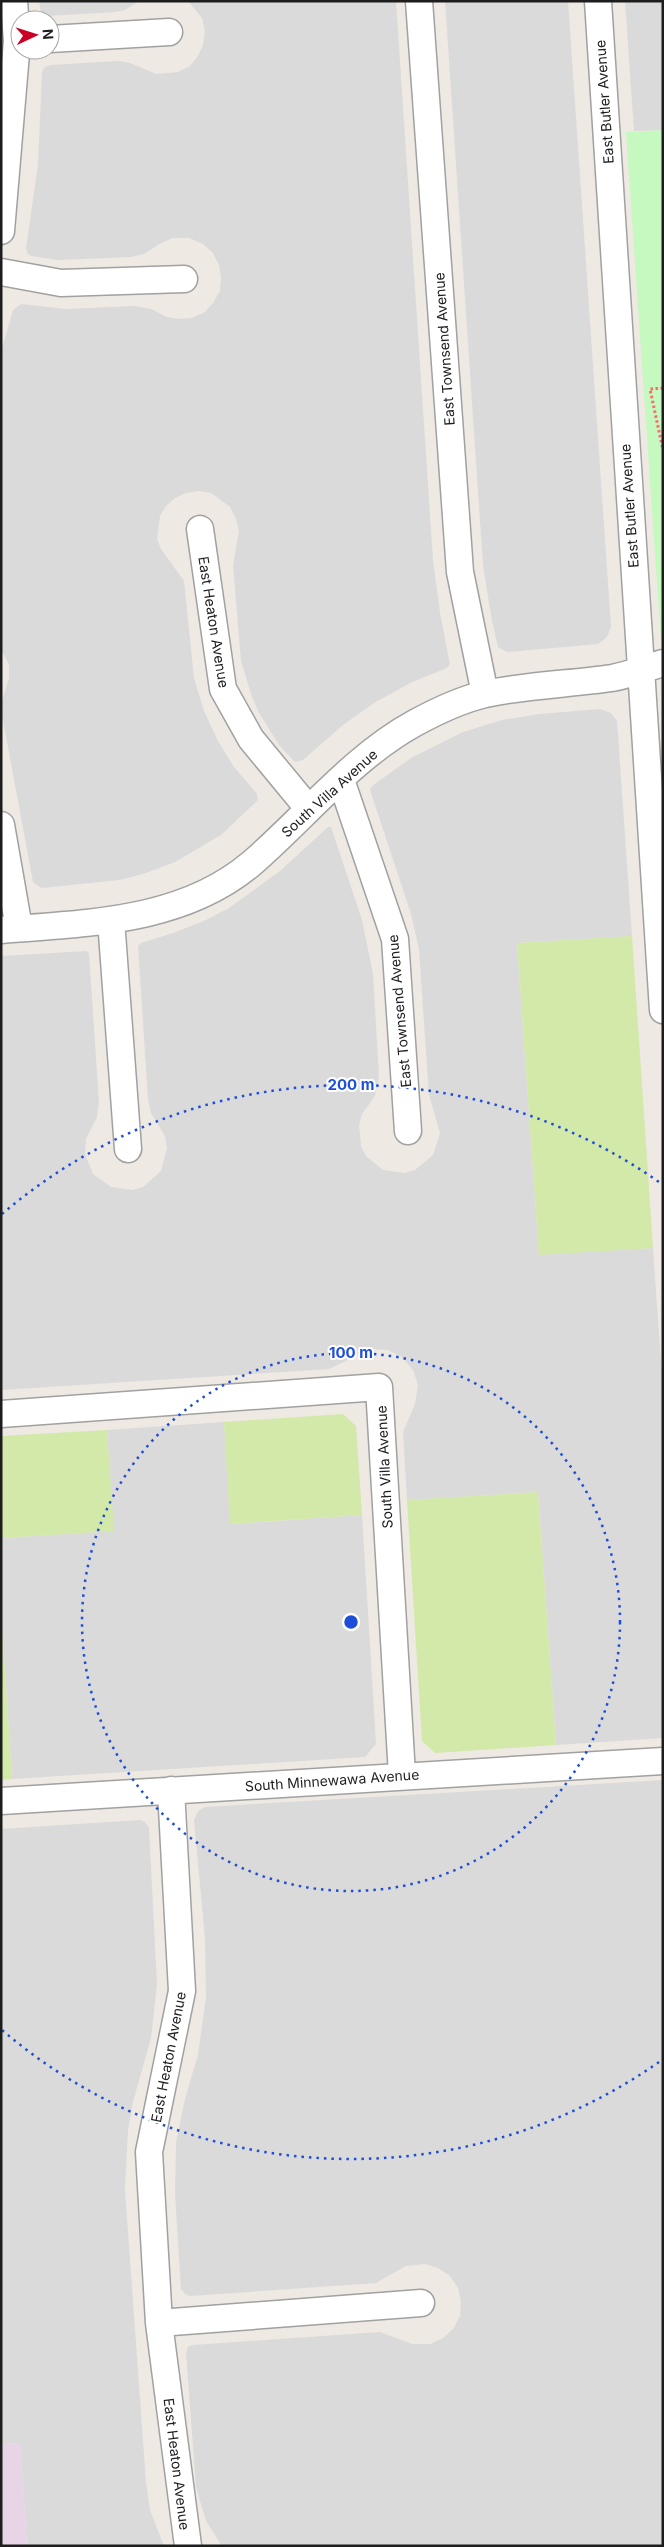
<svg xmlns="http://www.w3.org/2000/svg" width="664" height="2547" viewBox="0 0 664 2547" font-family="Inter,sans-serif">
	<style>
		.residential { fill: #dbdada }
		.industrial { fill: #e7d5e7 }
		.grass { fill: #d3e9a9 }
		.park { fill: #c5f9c0 }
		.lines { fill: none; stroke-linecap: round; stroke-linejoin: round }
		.minor-casing { stroke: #a1a1a1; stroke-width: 29 }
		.path { stroke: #f96a74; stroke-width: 3; stroke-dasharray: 2.5 2.5; stroke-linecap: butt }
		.minor { stroke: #fff; stroke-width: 26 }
		.ring { fill: none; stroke: #1d4ed8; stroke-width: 2.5; stroke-dasharray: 2.5 5 }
		.labels { text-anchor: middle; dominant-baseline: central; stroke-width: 4; stroke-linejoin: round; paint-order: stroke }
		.street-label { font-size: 14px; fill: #1d1d1d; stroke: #fff }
		.centre { fill: #1d4ed8; stroke: #fff; stroke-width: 2.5 }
		.ring-label { font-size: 15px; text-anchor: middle; font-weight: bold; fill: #1d4ed8; stroke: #fff; stroke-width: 4; stroke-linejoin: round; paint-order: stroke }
	</style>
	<rect width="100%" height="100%" fill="#eee9e3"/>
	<path class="residential" d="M 39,1 L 139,1 L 125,10 L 115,12 L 47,16 L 41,14 Z
		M 188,1 L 396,1 L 433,560 L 440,613 L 450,664 L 447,668 L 410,683 L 374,703 L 343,725 L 303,760 L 295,762 L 279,745 L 259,713 L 252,697 L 241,661 L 233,565 L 239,531 L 236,519 L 230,507 L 211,493 L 199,491 L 186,493 L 175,498 L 166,506 L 160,516 L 157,539 L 161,549 L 184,581 L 194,678 L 204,711 L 218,741 L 234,767 L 257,794 L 258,800 L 221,835 L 175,862 L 146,873 L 120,880 L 41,888 L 33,882 L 2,715 L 2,701 L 9,678 L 9,665 L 1,649 L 1,352 L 13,310 L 21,304 L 66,309 L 135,306 L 151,309 L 167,317 L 180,319 L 192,318 L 205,312 L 213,303 L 220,291 L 221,278 L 219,265 L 213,253 L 203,244 L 189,238 L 173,238 L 161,243 L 144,254 L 131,257 L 58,260 L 31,256 L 27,253 L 26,249 L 38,164 L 42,73 L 44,68 L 50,65 L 119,61 L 130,63 L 156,74 L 178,72 L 190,66 L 198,56 L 203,45 L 205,31 L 202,18 Z
		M 445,1 L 568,1 L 611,627 L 607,637 L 598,644 L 507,652 L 498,647 L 492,621 L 483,566 Z
		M 625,1 L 663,1 L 663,130 L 634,131 Z
		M 600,709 L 611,713 L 617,721 L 632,936 L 517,943 L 539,1254 L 653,1248 L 663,1390 L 663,1738 L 556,1745 L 538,1492 L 407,1500 L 403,1432 L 415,1404 L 418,1385 L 413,1370 L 402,1357 L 388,1350 L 371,1349 L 329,1369 L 1,1390 L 1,956 L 86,951 L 89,953 L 99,1103 L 97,1117 L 86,1139 L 85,1154 L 93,1174 L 111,1187 L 132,1190 L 143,1187 L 161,1171 L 167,1148 L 165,1136 L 151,1113 L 148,1099 L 138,946 L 141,943 L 173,933 L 204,921 L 229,908 L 280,871 L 328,827 L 331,827 L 362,920 L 373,974 L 379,1076 L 375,1096 L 362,1114 L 359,1125 L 361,1146 L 366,1156 L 383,1170 L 405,1173 L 415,1170 L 433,1155 L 440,1133 L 429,1095 L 419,949 L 411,914 L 370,790 L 372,786 L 411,758 L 463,732 L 502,720 L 540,714 Z
		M 224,1422 L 231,1524 L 362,1515 L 376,1744 L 365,1757 L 12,1779 L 1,1611 L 1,1538 L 113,1531 L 107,1430 Z
		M 663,1780 L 663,2546 L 222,2546 L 206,2521 L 196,2487 L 186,2353 L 188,2347 L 193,2345 L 380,2332 L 412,2344 L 430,2344 L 443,2338 L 453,2329 L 460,2316 L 461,2302 L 458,2288 L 450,2276 L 438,2268 L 425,2264 L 406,2266 L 376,2283 L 190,2296 L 185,2294 L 181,2289 L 175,2194 L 176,2142 L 185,2099 L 198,2055 L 206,1997 L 205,1939 L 194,1820 L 198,1811 L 205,1807 Z
		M 140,1820 L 145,1822 L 149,1828 L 157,1984 L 151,2038 L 133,2102 L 128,2131 L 125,2190 L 146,2482 L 150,2510 L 164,2546 L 27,2546 L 20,2443 L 1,2444 L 1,1829 Z"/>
	<path class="industrial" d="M 20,2443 L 27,2546 L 1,2546 L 1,2444 Z"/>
	<path class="grass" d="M 632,936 L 653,1248 L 539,1255 L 517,943 Z
		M 343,1414 L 356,1426 L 362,1515 L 230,1524 L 224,1422 Z
		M 107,1430 L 114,1531 L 1,1538 L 1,1436 Z
		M 538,1492 L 556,1745 L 435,1753 L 422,1741 L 407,1500 Z
		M 1,1610 L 12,1779 L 1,1780 Z"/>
	<path class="park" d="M 663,130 L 663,641 L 661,641 L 626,132 Z"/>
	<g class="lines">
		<g class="minor-casing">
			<path id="minor" d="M 419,1 L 460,572 L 485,694
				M 598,1 L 663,1010
				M 50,39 L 169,32
				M 1,231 L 17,41 L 14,1
				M 1,272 L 61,283 L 184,279
				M 200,529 L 223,689 L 251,739 L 308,808
				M 341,780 L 395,939 L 408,1131
				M 1,825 L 19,928
				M 111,920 L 128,1149
				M 1,930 C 88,923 183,922 252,863 C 304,818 354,756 415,723 C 437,711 460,700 485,694 C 527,685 570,684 612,678 C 629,675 646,668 663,663
				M 1,1414 L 379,1387 L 402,1775
				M 171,1790 L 182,1991 L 149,2152 L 159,2323 L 188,2546
				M 1,1801 L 663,1761
				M 159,2323 L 421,2303"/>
		</g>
		<path class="path" d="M 663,388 L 650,389 L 663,450"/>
		<use href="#minor" class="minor"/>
	</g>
	<g class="ring">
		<circle cx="351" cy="1622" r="269"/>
		<path d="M659 2062A537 537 0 0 1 2 2030M2 1214A537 537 0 0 1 659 1182"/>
	</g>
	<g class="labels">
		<g class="street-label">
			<text transform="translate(604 102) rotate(-94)">East Butler Avenue</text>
			<text transform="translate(444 349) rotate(-94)">East Townsend Avenue</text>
			<text transform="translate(629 506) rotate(-94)">East Butler Avenue</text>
			<text transform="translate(214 622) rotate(81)">East Heaton Avenue</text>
			<text transform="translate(329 793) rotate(-42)">South Villa Avenue</text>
			<text transform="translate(399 1011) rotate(-95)">East Townsend Avenue</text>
			<text transform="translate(384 1467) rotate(-93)">South Villa Avenue</text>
			<text transform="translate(332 1780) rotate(-4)">South Minnewawa Avenue</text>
			<text transform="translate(168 2057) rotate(-79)">East Heaton Avenue</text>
			<text transform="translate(177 2464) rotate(83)">East Heaton Avenue</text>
		</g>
	</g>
	<circle cx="351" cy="1622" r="8" class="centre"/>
	<g class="ring-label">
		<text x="351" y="1090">200 m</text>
		<text x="351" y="1358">100 m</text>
	</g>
	<rect width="664" height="2547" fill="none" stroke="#1d1d1d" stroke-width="5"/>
	<g transform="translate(35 35) rotate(86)"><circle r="24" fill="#ffffff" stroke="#a5a5a5"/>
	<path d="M0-4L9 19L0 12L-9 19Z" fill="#c90124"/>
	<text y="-8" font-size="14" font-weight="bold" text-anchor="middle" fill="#1d1d1d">N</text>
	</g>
</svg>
